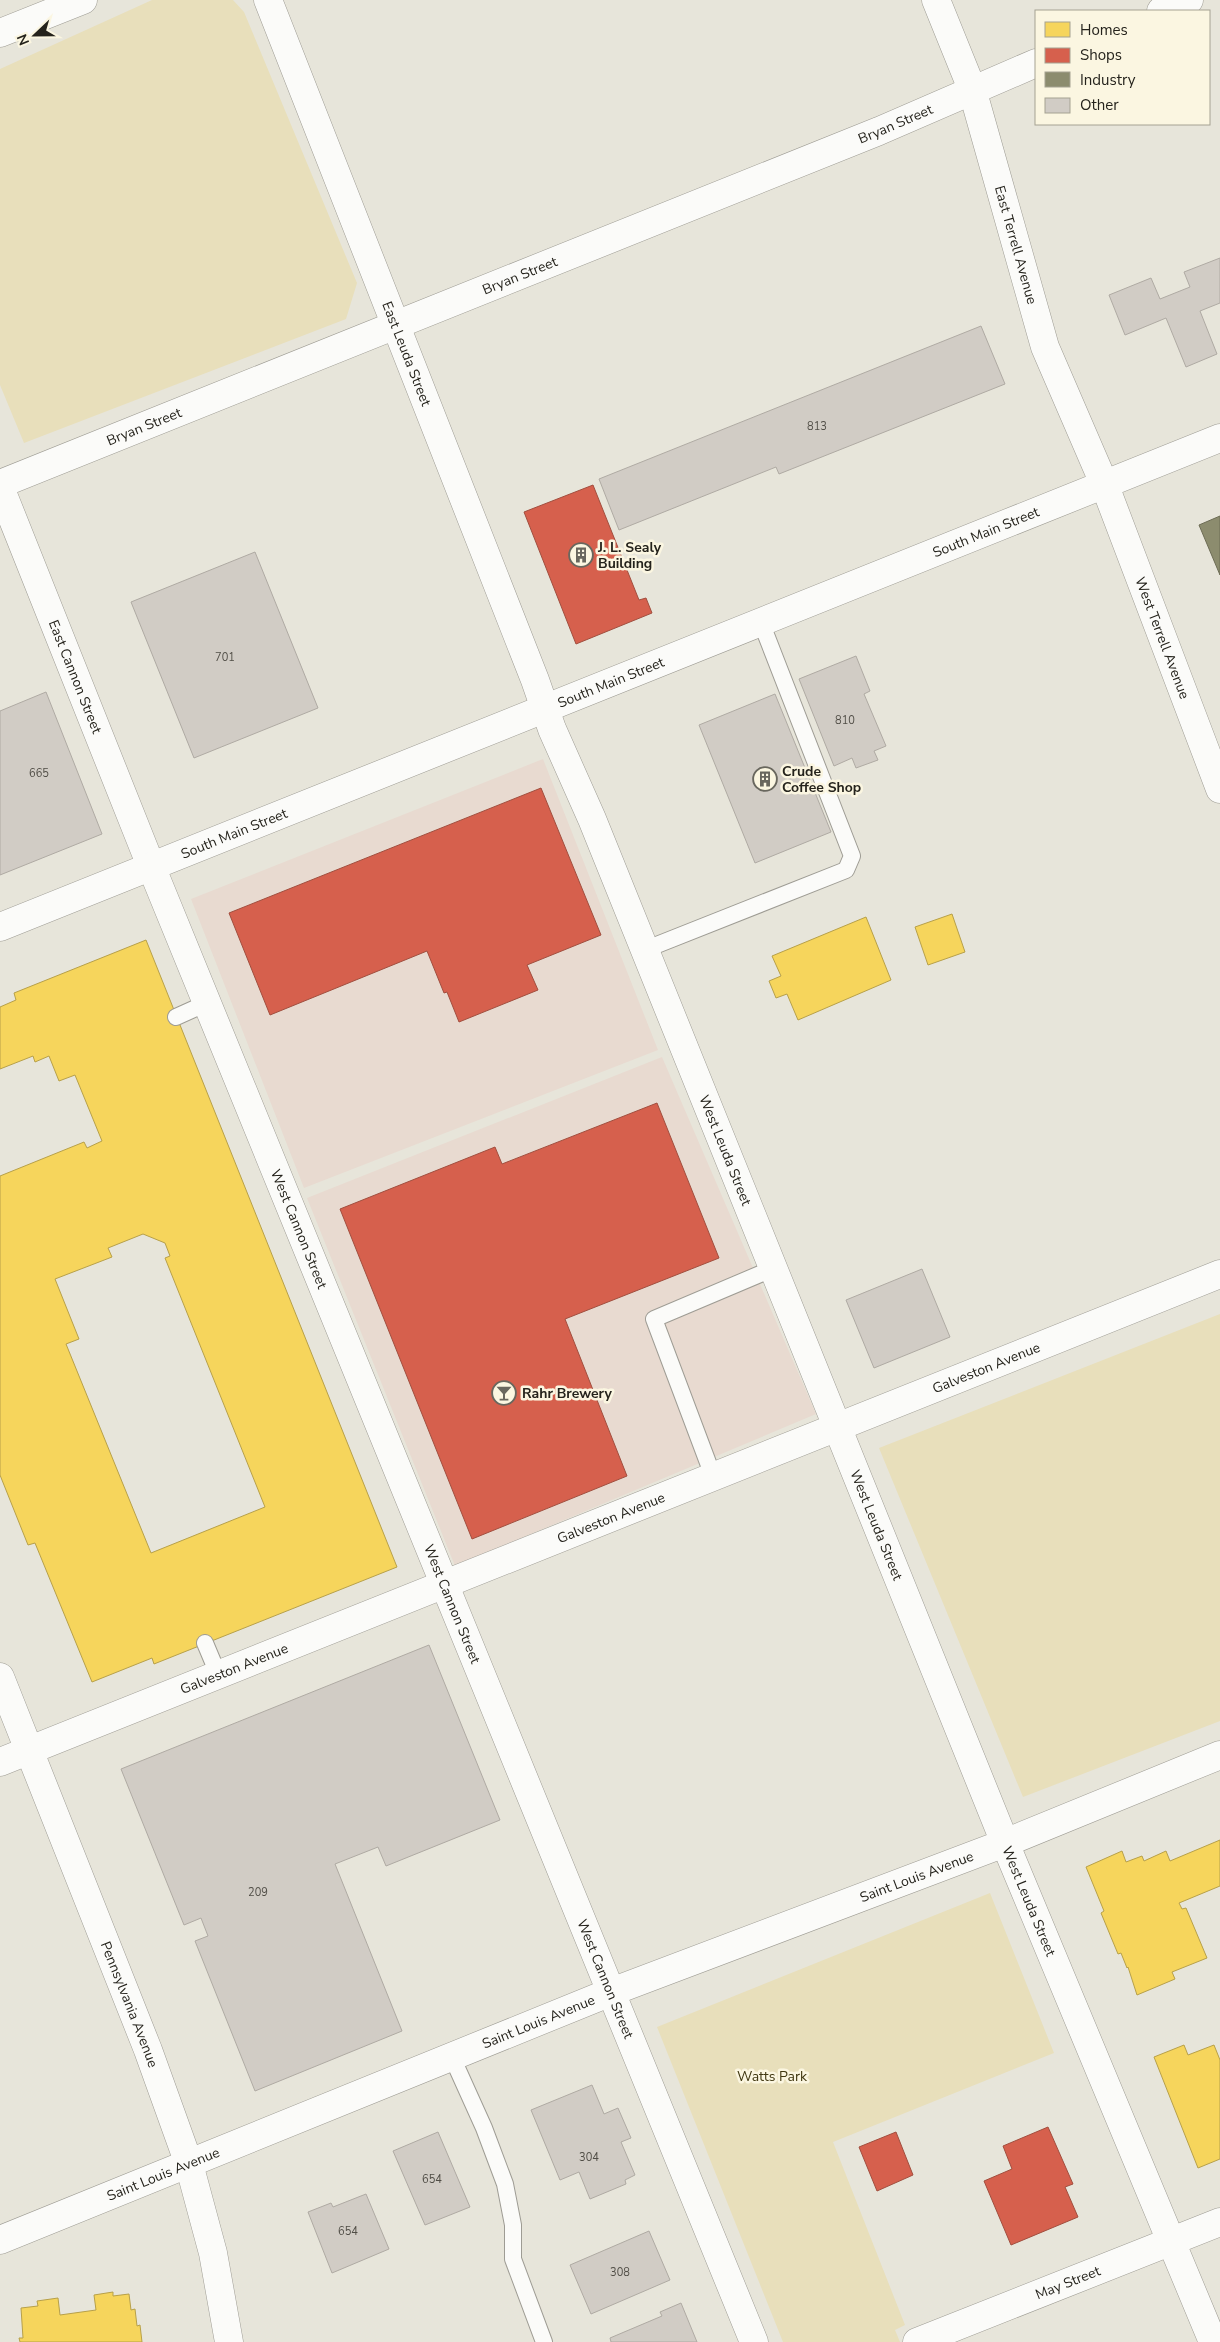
<svg xmlns="http://www.w3.org/2000/svg" width="1220" height="2342" viewBox="0 0 1220 2342" font-family="'Nunito Sans',sans-serif">
	<style>
		.commercial { fill: #e8dad0 }
		.green { fill: #e8dfbb }
		.homes { fill: #f6d55c; stroke: #b7a049; fill-rule: evenodd }
		.shops { fill: #d6604d; stroke: #a14e3e }
		.industry { fill: #8c8c6e; stroke: #6d6c55 }
		.building { fill: #d1ccc5; stroke: #afaaa3 }
		.lines { fill: none; stroke-linecap: round; stroke-linejoin: round }
		.lane-casing { stroke: #9e9c94; stroke-width: 18 }
		.street-casing { stroke: #9e9c94; stroke-width: 29 }
		.secondary-casing { stroke: #9e9c94; stroke-width: 29 }
		.lane { stroke: #fbfbf9; stroke-width: 16 }
		.street { stroke: #fbfbf9; stroke-width: 28 }
		.secondary { stroke: #fbfbf9; stroke-width: 28 }
		.labels { text-anchor: middle; dominant-baseline: central; stroke-width: 5; stroke-linejoin: round; paint-order: stroke }
		.number-label { font-size: 11px; fill: #504d46 }
		.street-label { font-size: 14px; fill: #25231c; stroke: #fbf6e1 }
		.poi-label { font-size: 14px; font-weight: bold; fill: #25231c; stroke: #fbf6e1; text-anchor: start }
		.park-label { font-size: 14px; fill: #413812; stroke: #fbf6e1 }
	</style>
	<rect width="100%" height="100%" fill="#e7e5da"/>
	<path class="commercial" d="M 543,759 L 658,1050 L 304,1188 L 191,899 Z
		M 662,1057 L 816,1414 L 455,1566 L 307,1198 Z"/>
	<path class="green" d="M 152,0 L 233,0 L 244,12 L 357,283 L 346,319 L 24,443 L 0,385 L 0,69 Z
		M 1220,1314 L 1220,1721 L 1023,1797 L 879,1448 Z
		M 990,1893 L 1054,2053 L 833,2142 L 905,2325 L 895,2330 L 900,2342 L 783,2342 L 657,2027 Z"/>
	<path class="homes" d="M 952,914 L 965,952 L 928,965 L 915,927 Z
		M 866,917 L 891,980 L 798,1020 L 787,994 L 776,998 L 769,981 L 781,976 L 772,956 Z
		M 146,940 L 397,1567 L 154,1664 L 152,1658 L 92,1682 L 35,1543 L 28,1545 L 0,1475 L 0,1176 L 84,1142 L 87,1148 L 102,1141 L 75,1075 L 59,1081 L 49,1056 L 35,1062 L 33,1056 L 0,1069 L 0,1007 L 16,1000 L 14,993 ZM 143,1234 L 165,1243 L 170,1256 L 165,1258 L 265,1507 L 151,1553 L 66,1344 L 79,1339 L 55,1279 L 112,1257 L 108,1248 Z
		M 1220,1840 L 1220,1886 L 1179,1903 L 1182,1909 L 1186,1908 L 1207,1958 L 1172,1972 L 1175,1979 L 1137,1995 L 1128,1967 L 1127,1968 L 1121,1953 L 1118,1954 L 1101,1913 L 1104,1911 L 1086,1867 L 1122,1851 L 1126,1862 L 1142,1856 L 1144,1861 L 1166,1851 L 1170,1861 Z
		M 1184,2045 L 1188,2055 L 1214,2045 L 1220,2060 L 1220,2159 L 1198,2168 L 1154,2057 Z
		M 113,2292 L 113,2296 L 129,2294 L 131,2310 L 135,2309 L 137,2326 L 140,2325 L 142,2342 L 20,2342 L 19,2338 L 23,2338 L 21,2308 L 38,2306 L 37,2301 L 58,2298 L 60,2315 L 96,2310 L 94,2295 Z"/>
	<path class="shops" d="M 593,485 L 639,600 L 646,598 L 652,613 L 576,644 L 524,512 Z
		M 541,788 L 601,935 L 527,965 L 538,990 L 459,1022 L 447,992 L 444,993 L 427,951 L 270,1015 L 229,913 Z
		M 657,1103 L 719,1258 L 565,1319 L 627,1476 L 472,1539 L 340,1209 L 495,1147 L 502,1164 Z
		M 1048,2127 L 1073,2184 L 1065,2187 L 1078,2217 L 1011,2245 L 984,2181 L 1012,2169 L 1003,2146 Z
		M 896,2132 L 913,2175 L 877,2191 L 859,2147 Z"/>
	<path class="industry" d="M 1220,516 L 1220,575 L 1199,525 Z"/>
	<path class="building" d="M 1220,258 L 1220,303 L 1200,311 L 1217,354 L 1186,367 L 1166,318 L 1125,335 L 1109,295 L 1151,278 L 1160,299 L 1190,287 L 1184,272 Z
		M 981,326 L 1005,384 L 779,474 L 776,467 L 619,530 L 599,479 Z
		M 255,552 L 318,708 L 194,758 L 131,602 Z
		M 856,656 L 870,691 L 864,694 L 886,746 L 874,751 L 878,760 L 856,768 L 852,758 L 834,766 L 799,679 Z
		M 46,692 L 102,834 L 0,875 L 0,711 Z
		M 775,694 L 831,832 L 755,863 L 699,725 Z
		M 922,1269 L 950,1337 L 874,1368 L 846,1300 Z
		M 429,1645 L 500,1820 L 386,1866 L 378,1847 L 335,1864 L 402,2031 L 255,2091 L 195,1941 L 208,1936 L 201,1918 L 184,1925 L 121,1769 Z
		M 592,2085 L 604,2114 L 618,2108 L 631,2138 L 621,2142 L 635,2175 L 625,2180 L 626,2184 L 590,2199 L 579,2172 L 560,2180 L 531,2110 Z
		M 438,2132 L 470,2207 L 425,2225 L 393,2151 Z
		M 366,2194 L 389,2249 L 332,2273 L 308,2212 L 331,2203 L 333,2207 Z
		M 649,2231 L 670,2280 L 591,2314 L 570,2265 Z
		M 681,2303 L 697,2342 L 611,2342 L 610,2338 L 662,2316 L 660,2312 Z"/>
	<g class="lines">
		<g class="lane-casing">
			<path id="lane" d="M 644,950 L 846,870 L 852,856 L 761,622
				M 176,1017 L 207,1003
				M 713,1476 L 654,1319 L 772,1269
				M 205,1643 L 218,1674
				M 452,2057 L 484,2128 L 505,2184 L 513,2225 L 513,2259 L 544,2342"/>
		</g>
		<g class="street-casing">
			<g id="street">
				<path id="s1" d="M 268,0 L 535,680 L 552,729 L 592,819 L 1005,1843 L 1213,2342"/>
				<path id="s2" d="M 936,0 L 972,89 L 1045,347 L 1105,486 L 1220,789"/>
				<path d="M 1161,11 L 1189,0"/>
				<path d="M 0,33 L 83,0"/>
				<path id="s3" d="M 0,484 L 879,131 L 1036,63"/>
				<path id="s4" d="M 0,487 L 151,866 L 754,2342"/>
				<path id="s5" d="M 0,1762 L 1220,1274"/>
				<path id="s6" d="M 0,2240 L 611,1992 L 1005,1843 L 1220,1755"/>
				<path id="s7" d="M 917,2342 L 1220,2222"/>
			</g>
		</g>
		<g class="secondary-casing">
			<g id="secondary">
				<path id="s8" d="M 0,927 L 1220,438"/>
				<path id="s9" d="M 0,1677 L 148,2050 L 189,2164 L 213,2253 L 229,2342"/>
			</g>
		</g>
		<use href="#lane" class="lane"/>
		<use href="#street" class="street"/>
		<use href="#secondary" class="secondary"/>
	</g>
	<defs>
		<g id="building-ring" transform="scale(1.25)"><circle r="9.5" fill="#fbf6e1" stroke="#69675e" stroke-width="1.5"/><path d="M-4-6H4V6H1V3H-1V6H-4ZM-2.5-4.3h1.7v1.8h-1.7ZM.8-4.3h1.7v1.8H.8ZM-2.5-1h1.7V.8h-1.7ZM.8-1h1.7V.8H.8Z" fill="#69675e"/></g>
		<g id="bar-ring" transform="scale(1.25)"><circle r="9.5" fill="#fbf6e1" stroke="#69675e" stroke-width="1.5"/><path d="M-6-5H6L.8 .8V4.5H3.5V6h-7V4.5H-.8V.8Z" fill="#69675e"/></g>
	</defs>
	<g fill-rule="evenodd">
		<use href="#building-ring" x="581" y="555"/>
		<use href="#building-ring" x="765" y="779"/>
		<use href="#bar-ring" x="504" y="1393"/>
	</g>
	<g class="labels">
		<g class="number-label">
			<text x="817" y="426">813</text>
			<text x="225" y="657">701</text>
			<text x="845" y="720">810</text>
			<text x="39" y="773">665</text>
			<text x="258" y="1892">209</text>
			<text x="589" y="2157">304</text>
			<text x="432" y="2179">654</text>
			<text x="348" y="2231">654</text>
			<text x="620" y="2272">308</text>
		</g>
		<g class="street-label">
			<text stroke="none"><textPath href="#s3" startOffset="965">Bryan Street</textPath></text>
			<text stroke="none"><textPath href="#s2" startOffset="258">East Terrell Avenue</textPath></text>
			<text stroke="none"><textPath href="#s3" startOffset="560">Bryan Street</textPath></text>
			<text stroke="none"><textPath href="#s1" startOffset="380">East Leuda Street</textPath></text>
			<text stroke="none"><textPath href="#s3" startOffset="155">Bryan Street</textPath></text>
			<text stroke="none"><textPath href="#s8" startOffset="1062">South Main Street</textPath></text>
			<text stroke="none"><textPath href="#s2" startOffset="678">West Terrell Avenue</textPath></text>
			<text stroke="none"><textPath href="#s4" startOffset="204">East Cannon Street</textPath></text>
			<text stroke="none"><textPath href="#s8" startOffset="658">South Main Street</textPath></text>
			<text stroke="none"><textPath href="#s8" startOffset="252">South Main Street</textPath></text>
			<text stroke="none"><textPath href="#s1" startOffset="1238">West Leuda Street</textPath></text>
			<text stroke="none"><textPath href="#s4" startOffset="800">West Cannon Street</textPath></text>
			<text stroke="none"><textPath href="#s5" startOffset="1062">Galveston Avenue</textPath></text>
			<text stroke="none"><textPath href="#s5" startOffset="658">Galveston Avenue</textPath></text>
			<text stroke="none"><textPath href="#s1" startOffset="1642">West Leuda Street</textPath></text>
			<text stroke="none"><textPath href="#s4" startOffset="1205">West Cannon Street</textPath></text>
			<text stroke="none"><textPath href="#s5" startOffset="252">Galveston Avenue</textPath></text>
			<text stroke="none"><textPath href="#s6" startOffset="986">Saint Louis Avenue</textPath></text>
			<text stroke="none"><textPath href="#s1" startOffset="2048">West Leuda Street</textPath></text>
			<text stroke="none"><textPath href="#s4" startOffset="1610">West Cannon Street</textPath></text>
			<text stroke="none"><textPath href="#s9" startOffset="352">Pennsylvania Avenue</textPath></text>
			<text stroke="none"><textPath href="#s6" startOffset="581">Saint Louis Avenue</textPath></text>
			<text stroke="none"><textPath href="#s6" startOffset="176">Saint Louis Avenue</textPath></text>
			<text stroke="none"><textPath href="#s7" startOffset="162">May Street</textPath></text>
		</g>
		<g class="poi-label">
			<text x="598" y="547">J. L. Sealy<tspan x="598" dy="16">Building</tspan></text>
			<text x="782" y="771">Crude<tspan x="782" dy="16">Coffee Shop</tspan></text>
			<text x="522" y="1393">Rahr Brewery</text>
		</g>
		<g class="park-label">
			<text x="772" y="2076">Watts Park</text>
		</g>
	</g>
	<rect x="1035" y="10" width="175" height="115" fill="#fbf6e1" stroke="#a5a292"/>
	<rect x="1045" y="22" width="25" height="15" fill="#f6d55c" stroke="#a5a292"/>
	<text x="1080" y="35" font-size="15" fill="#25231c">Homes</text>
	<rect x="1045" y="48" width="25" height="15" fill="#d6604d" stroke="#a5a292"/>
	<text x="1080" y="60" font-size="15" fill="#25231c">Shops</text>
	<rect x="1045" y="72" width="25" height="15" fill="#8c8c6e" stroke="#a5a292"/>
	<text x="1080" y="85" font-size="15" fill="#25231c">Industry</text>
	<rect x="1045" y="98" width="25" height="15" fill="#d1ccc5" stroke="#a5a292"/>
	<text x="1080" y="110" font-size="15" fill="#25231c">Other</text>
	<g transform="translate(35 35) rotate(248)" stroke="#fbf6e1" stroke-width="4" paint-order="stroke">
	<path d="M0-4L9 19L0 12L-9 19Z" fill="#25231c"/>
	<text y="-8" font-size="14" font-weight="bold" text-anchor="middle" fill="#25231c">N</text>
	</g>
</svg>
